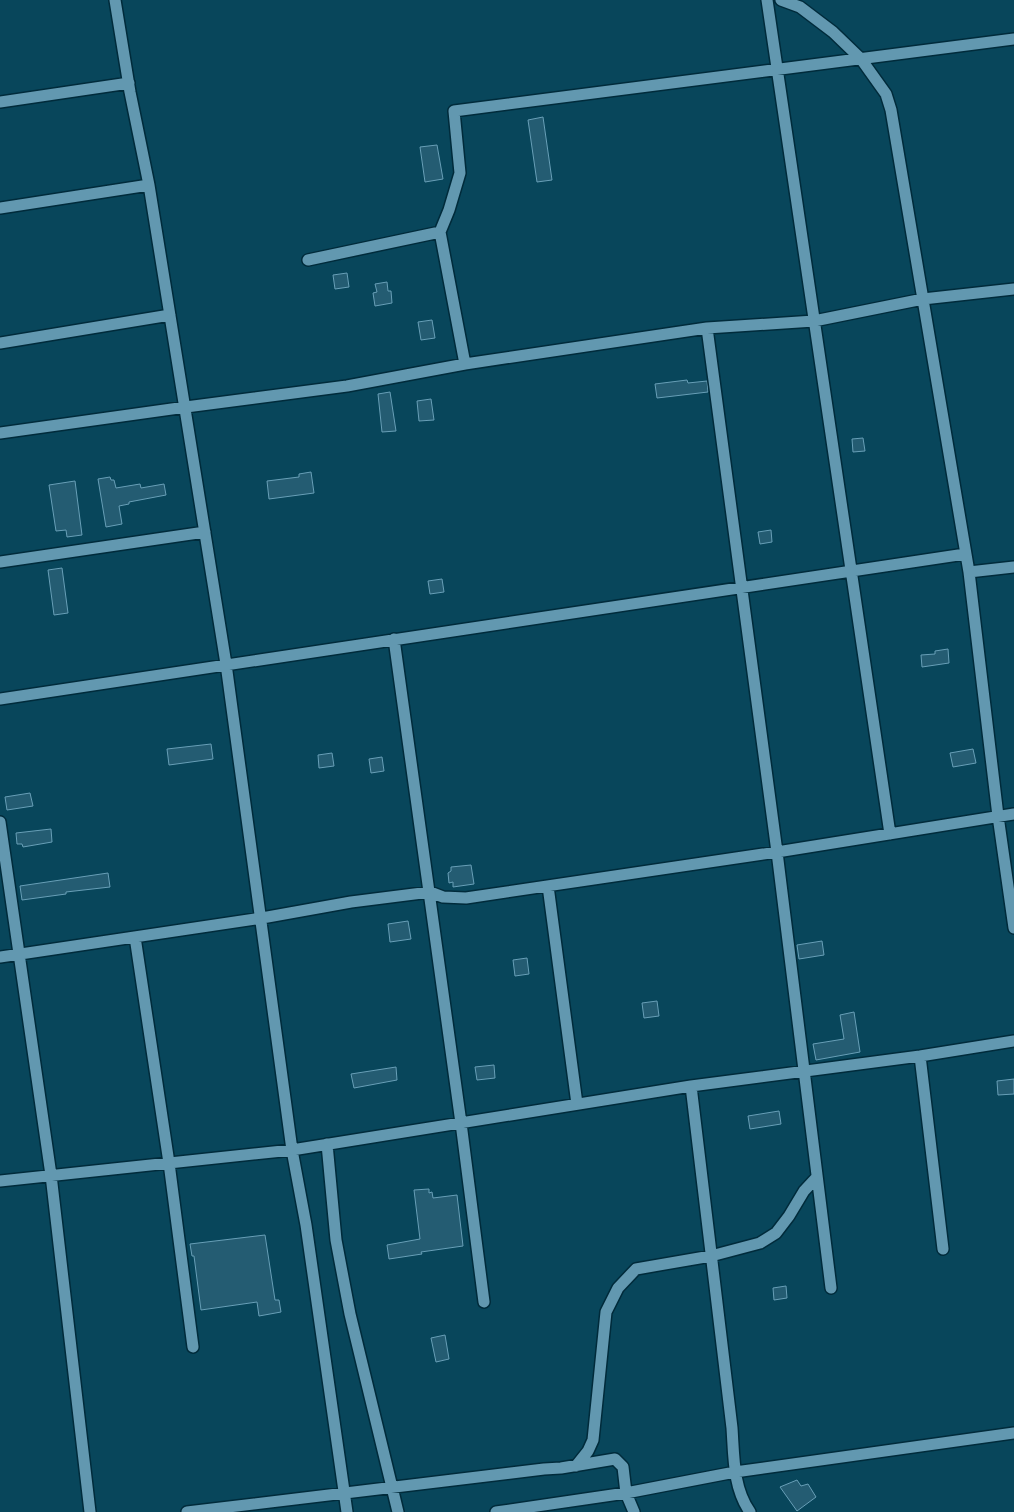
<svg xmlns="http://www.w3.org/2000/svg" width="1014" height="1512" viewBox="0 0 1014 1512" font-family="Bitter,serif">
	<style>
		.building { fill: #245c72; stroke: #689fb7 }
		.lines { fill: none; stroke-linecap: round; stroke-linejoin: round }
		.street-casing { stroke: #002b3b; stroke-width: 14 }
		.street { stroke: #6298b0; stroke-width: 11 }
	</style>
	<rect width="100%" height="100%" fill="#08465b"/>
	<path class="building" d="M 543,117 L 552,180 L 537,182 L 528,120 Z
		M 437,145 L 443,179 L 425,182 L 420,147 Z
		M 347,273 L 349,287 L 335,289 L 333,275 Z
		M 387,282 L 388,291 L 391,291 L 392,303 L 375,306 L 373,293 L 377,292 L 375,284 Z
		M 432,320 L 435,338 L 421,340 L 418,322 Z
		M 687,380 L 688,383 L 707,381 L 708,392 L 657,398 L 655,384 Z
		M 390,392 L 396,431 L 382,432 L 378,394 Z
		M 431,399 L 434,420 L 419,421 L 417,401 Z
		M 863,438 L 865,451 L 853,452 L 852,439 Z
		M 311,472 L 314,493 L 269,499 L 267,481 L 299,477 L 299,474 Z
		M 110,477 L 111,480 L 114,480 L 116,488 L 140,484 L 141,488 L 164,484 L 166,495 L 129,502 L 129,504 L 119,506 L 122,524 L 106,527 L 98,479 Z
		M 75,481 L 82,535 L 67,537 L 66,530 L 56,531 L 49,485 Z
		M 771,530 L 772,542 L 760,544 L 758,532 Z
		M 62,568 L 68,613 L 54,615 L 48,570 Z
		M 442,579 L 444,592 L 430,594 L 428,581 Z
		M 948,649 L 949,663 L 922,667 L 921,655 L 935,654 L 935,651 Z
		M 211,744 L 213,759 L 169,765 L 167,749 Z
		M 973,749 L 976,763 L 953,767 L 950,753 Z
		M 332,753 L 334,766 L 319,768 L 318,755 Z
		M 382,757 L 384,771 L 371,773 L 369,759 Z
		M 30,793 L 33,806 L 7,810 L 5,797 Z
		M 51,829 L 52,842 L 23,847 L 22,844 L 17,844 L 16,833 Z
		M 471,865 L 474,884 L 453,887 L 453,882 L 449,883 L 448,873 L 451,871 L 451,867 Z
		M 108,873 L 110,887 L 66,892 L 66,894 L 22,900 L 20,886 Z
		M 408,921 L 411,939 L 390,942 L 388,924 Z
		M 822,941 L 824,955 L 799,959 L 797,945 Z
		M 527,958 L 529,974 L 515,976 L 513,960 Z
		M 657,1001 L 659,1016 L 644,1018 L 642,1003 Z
		M 854,1012 L 860,1052 L 816,1060 L 813,1044 L 844,1039 L 840,1015 Z
		M 494,1065 L 495,1078 L 477,1080 L 475,1067 Z
		M 396,1067 L 397,1080 L 354,1088 L 351,1074 Z
		M 1014,1079 L 1014,1094 L 998,1095 L 997,1081 Z
		M 779,1111 L 781,1124 L 750,1129 L 748,1116 Z
		M 429,1189 L 429,1193 L 432,1192 L 433,1198 L 457,1195 L 463,1246 L 421,1252 L 422,1254 L 389,1259 L 387,1245 L 420,1239 L 414,1190 Z
		M 265,1235 L 275,1300 L 279,1300 L 281,1312 L 259,1316 L 257,1302 L 201,1310 L 194,1256 L 192,1256 L 190,1244 Z
		M 786,1286 L 787,1298 L 774,1300 L 773,1288 Z
		M 445,1335 L 449,1359 L 436,1362 L 431,1338 Z
		M 797,1480 L 801,1486 L 808,1484 L 816,1497 L 797,1511 L 780,1487 Z"/>
	<g class="lines">
		<g class="street-casing">
			<path id="street" d="M 115,0 L 130,92 L 149,185 L 226,664 L 292,1150 L 306,1225 L 347,1512
				M 767,0 L 890,834
				M 781,0 L 800,7 L 833,32 L 861,59 L 886,94 L 891,110 L 969,572 L 998,816 L 1014,928
				M 0,102 L 129,83
				M 0,208 L 149,185
				M 308,260 L 440,232
				M 707,328 L 777,852 L 831,1288
				M 0,343 L 170,315
				M 465,364 L 440,232 L 449,210 L 460,173 L 454,111 L 1014,39
				M 0,433 L 186,407 L 347,386 L 465,364 L 707,328 L 814,321 L 923,299 L 1014,289
				M 0,562 L 205,532
				M 969,572 L 1014,567
				M 394,639 L 461,1123 L 484,1302
				M 0,699 L 965,554
				M 0,822 L 51,1175 L 90,1512
				M 548,886 L 577,1104
				M 135,937 L 169,1163 L 193,1347
				M 0,957 L 262,918 L 351,902 L 430,892 L 443,897 L 466,898 L 777,852 L 1014,814
				M 920,1056 L 943,1249
				M 691,1086 L 732,1428 C 734,1457 733,1488 750,1512
				M 327,1144 L 336,1240 L 350,1314 L 398,1512
				M 0,1181 L 292,1150 L 691,1086 L 920,1056 L 1014,1041
				M 576,1466 L 588,1451 L 593,1440 L 606,1312 L 618,1288 L 636,1269 L 711,1256 L 760,1243 L 776,1233 L 789,1216 L 804,1191 L 817,1177
				M 187,1512 L 544,1469 L 561,1468 L 615,1459 L 623,1467 L 626,1493 L 634,1512
				M 496,1512 L 626,1493 L 735,1472 L 1014,1433"/>
		</g>
		<use href="#street" class="street"/>
	</g>
</svg>
